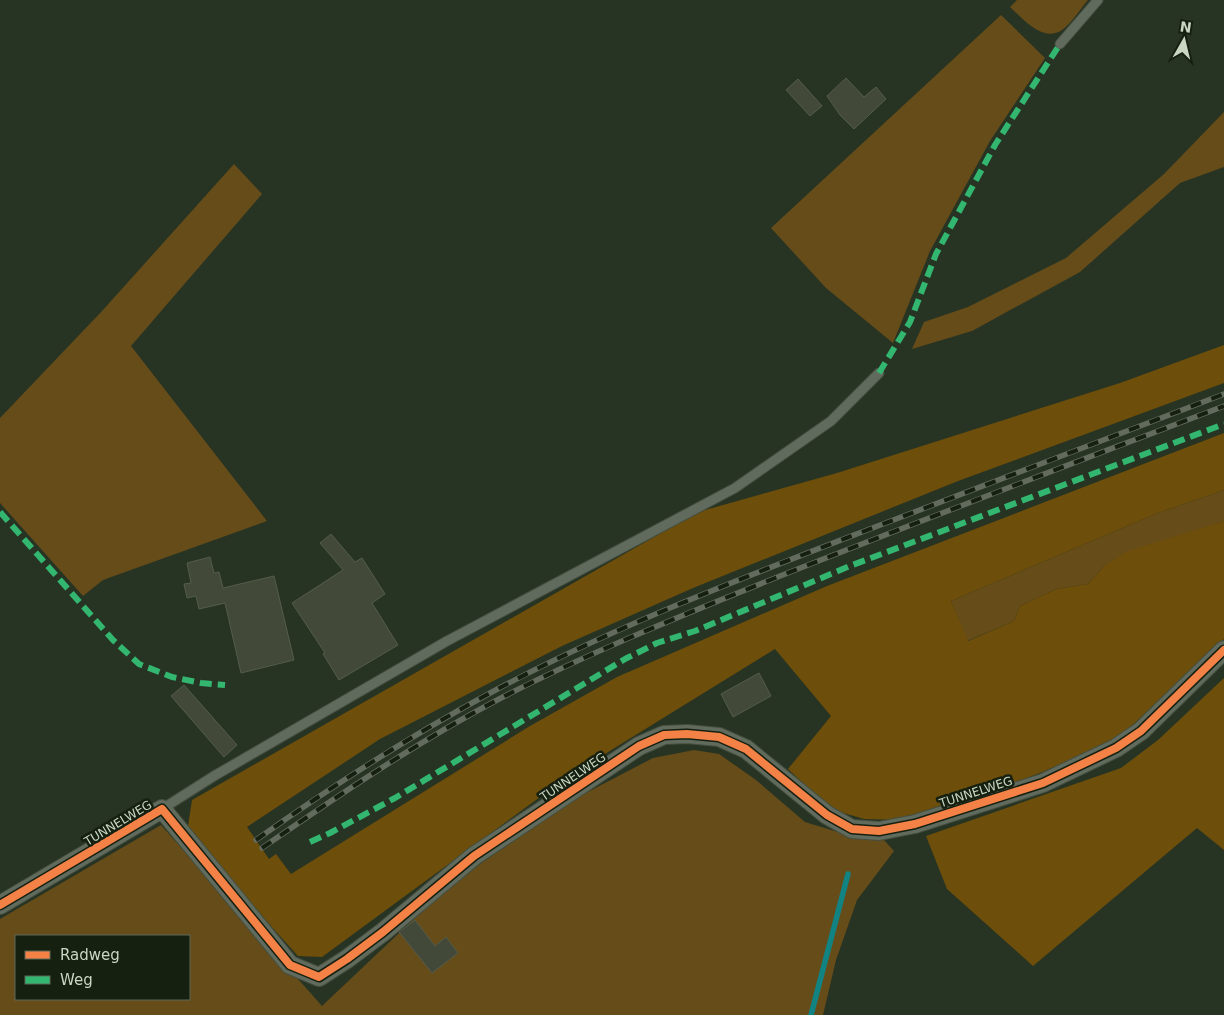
<svg xmlns="http://www.w3.org/2000/svg" width="1224" height="1015" viewBox="0 0 1224 1015" font-family="'DejaVu Sans',sans-serif">
	<style>
		.green { fill: #664c19; fill-rule: evenodd }
		.forest { fill: #6d4e0a }
		.lines { fill: none; stroke-linecap: round; stroke-linejoin: round }
		.stream { stroke: #128383; stroke-width: 5.5 }
		.building { fill: #424939; stroke: #545c4b }
		.lane-casing { stroke: #454f40; stroke-width: 11 }
		.street-casing { stroke: #454f40; stroke-width: 20 }
		.lane { stroke: #616b5d; stroke-width: 9 }
		.street { stroke: #616b5d; stroke-width: 18 }
		.rail-casing { stroke: #636b5e; stroke-width: 5.5 }
		.rail { stroke: #162011; stroke-width: 4; stroke-dasharray: 11; stroke-linecap: butt }
		.quiet { stroke: #33b770; stroke-width: 6; stroke-dasharray: 12 6; stroke-linecap: butt }
		.cycleway-casing { stroke: #162011; stroke-width: 11 }
		.cycleway { stroke: #f48246; stroke-width: 8 }
		.labels { text-anchor: middle; dominant-baseline: central; stroke-width: 5; stroke-linejoin: round; paint-order: stroke }
		.street-label { font-size: 12px; fill: #c8d6c2; stroke: #162011 }
	</style>
	<rect width="100%" height="100%" fill="#283423"/>
	<path class="green" d="M 1017,0 L 1088,0 C 1081,8 1071,24 1062,30 C 1043,43 1023,19 1010,7 Z
		M 1001,15 L 1045,58 L 990,141 L 930,251 L 893,343 L 826,288 L 771,228 Z
		M 1224,112 L 1224,167 L 1180,183 L 1080,272 L 972,331 L 912,349 L 924,322 L 968,307 L 1066,258 L 1164,174 Z
		M 234,164 L 262,194 L 131,346 L 267,521 L 103,580 L 83,596 L 0,503 L 0,418 L 103,310 Z
		M 1224,490 L 1224,521 L 1104,566 L 1088,584 L 1056,589 L 1020,606 L 1014,621 L 967,641 L 951,601 L 1158,513 Z
		M 694,750 L 719,754 L 756,780 L 805,822 L 854,837 L 882,838 L 894,851 L 857,900 L 836,960 L 823,1015 L 0,1015 L 0,919 L 161,825 L 322,1006 L 435,899 L 480,864 L 580,796 L 653,758 ZM 16,936 L 189,936 L 189,999 L 16,999 Z"/>
	<path class="forest" d="M 1224,345 L 1224,383 L 958,481 L 693,588 L 562,646 L 380,739 L 247,827 L 269,859 L 276,854 L 291,874 L 530,726 L 617,677 L 827,586 L 1224,433 L 1224,490 L 1158,513 L 951,601 L 968,641 L 1014,621 L 1020,606 L 1056,589 L 1088,584 L 1104,566 L 1128,551 L 1224,521 L 1224,639 L 1134,724 L 1112,741 L 1085,755 L 1022,780 L 899,820 L 864,819 L 830,809 L 788,769 L 831,716 L 775,649 L 566,778 L 322,957 L 298,956 L 187,833 L 192,800 L 698,512 L 837,473 L 1120,383 Z
		M 1224,678 L 1224,850 L 1197,828 L 1033,966 L 947,889 L 926,836 L 1121,768 L 1158,740 Z"/>
	<g class="lines">
		<path class="stream" d="M 811,1015 L 848,874"/>
	</g>
	<path class="building" d="M 846,78 L 864,97 L 876,87 L 886,99 L 854,129 L 840,115 L 827,96 Z
		M 798,79 L 822,106 L 810,116 L 786,90 Z
		M 331,534 L 355,562 L 362,558 L 385,594 L 372,603 L 398,645 L 339,680 L 323,654 L 325,653 L 292,603 L 343,570 L 320,543 Z
		M 210,557 L 214,573 L 219,572 L 223,588 L 274,576 L 294,660 L 241,673 L 225,603 L 199,609 L 196,596 L 187,598 L 184,584 L 191,583 L 187,563 Z
		M 759,673 L 771,696 L 733,717 L 721,694 Z
		M 184,685 L 237,745 L 224,757 L 171,696 Z
		M 415,920 L 435,946 L 446,937 L 458,953 L 432,973 L 399,932 Z"/>
	<g class="lines">
		<g class="lane-casing">
			<path id="lane" d="M 1060,44 L 1098,0
				M 162,809 L 214,776 L 447,641 L 735,488 L 831,421 L 879,373"/>
		</g>
		<g class="street-casing">
			<path id="street" d="M 0,905 L 162,809 L 290,965 L 319,977 L 347,959 L 383,932 L 474,856 L 639,746 L 664,735 L 687,734 L 719,737 L 746,749 L 827,815 L 852,829 L 879,831 L 915,824 L 1043,783 L 1116,748 L 1141,731 L 1224,650"/>
		</g>
		<use href="#lane" class="lane"/>
		<use href="#street" class="street"/>
		<g class="rail-casing">
			<path id="rail" d="M 256,840 C 332,786 410,736 492,692 C 611,628 737,580 862,532 C 983,486 1103,440 1224,394
				M 262,848 C 339,795 417,742 501,698 C 590,652 683,615 775,578 C 924,519 1074,463 1224,406"/>
		</g>
		<use href="#rail" class="rail"/>
		<path class="quiet" d="M 879,373 L 910,322 L 936,254 L 995,145 L 1060,44
			M 0,512 L 113,640 L 139,664 L 172,677 L 201,683 L 225,685
			M 310,842 L 330,833 L 395,798 L 625,659 L 657,643 L 695,631 L 850,566 L 1224,424"/>
		<g class="cycleway-casing">
			<path id="cycleway" d="M 0,905 L 162,809 L 290,965 L 319,977 L 347,959 L 383,932 L 474,856 L 639,746 L 664,735 L 687,734 L 719,737 L 746,749 L 827,815 L 852,829 L 879,831 L 915,824 L 1043,783 L 1116,748 L 1141,731 L 1224,650"/>
		</g>
		<use href="#cycleway" class="cycleway"/>
	</g>
	<g class="labels">
		<g class="street-label">
			<text transform="translate(573 777) rotate(-34)">TUNNELWEG</text>
			<text transform="translate(976 792) rotate(-18)">TUNNELWEG</text>
			<text transform="translate(118 823) rotate(-31)">TUNNELWEG</text>
		</g>
	</g>
	<rect x="15" y="935" width="175" height="65" fill="#162011" stroke="#5d6958"/>
	<rect x="25" y="951" width="25" height="8" fill="#f48246" stroke="#5d6958"/>
	<text x="60" y="960" font-size="15" fill="#c8d6c2">Radweg</text>
	<rect x="25" y="976" width="25" height="8" fill="#33b770" stroke="#5d6958"/>
	<text x="60" y="985" font-size="15" fill="#c8d6c2">Weg</text>
	<g transform="translate(1184 40) rotate(8)" stroke="#162011" stroke-width="4" paint-order="stroke">
	<path d="M0-4L9 19L0 12L-9 19Z" fill="#c8d6c2"/>
	<text y="-8" font-size="14" font-weight="bold" text-anchor="middle" fill="#c8d6c2">N</text>
	</g>
</svg>
